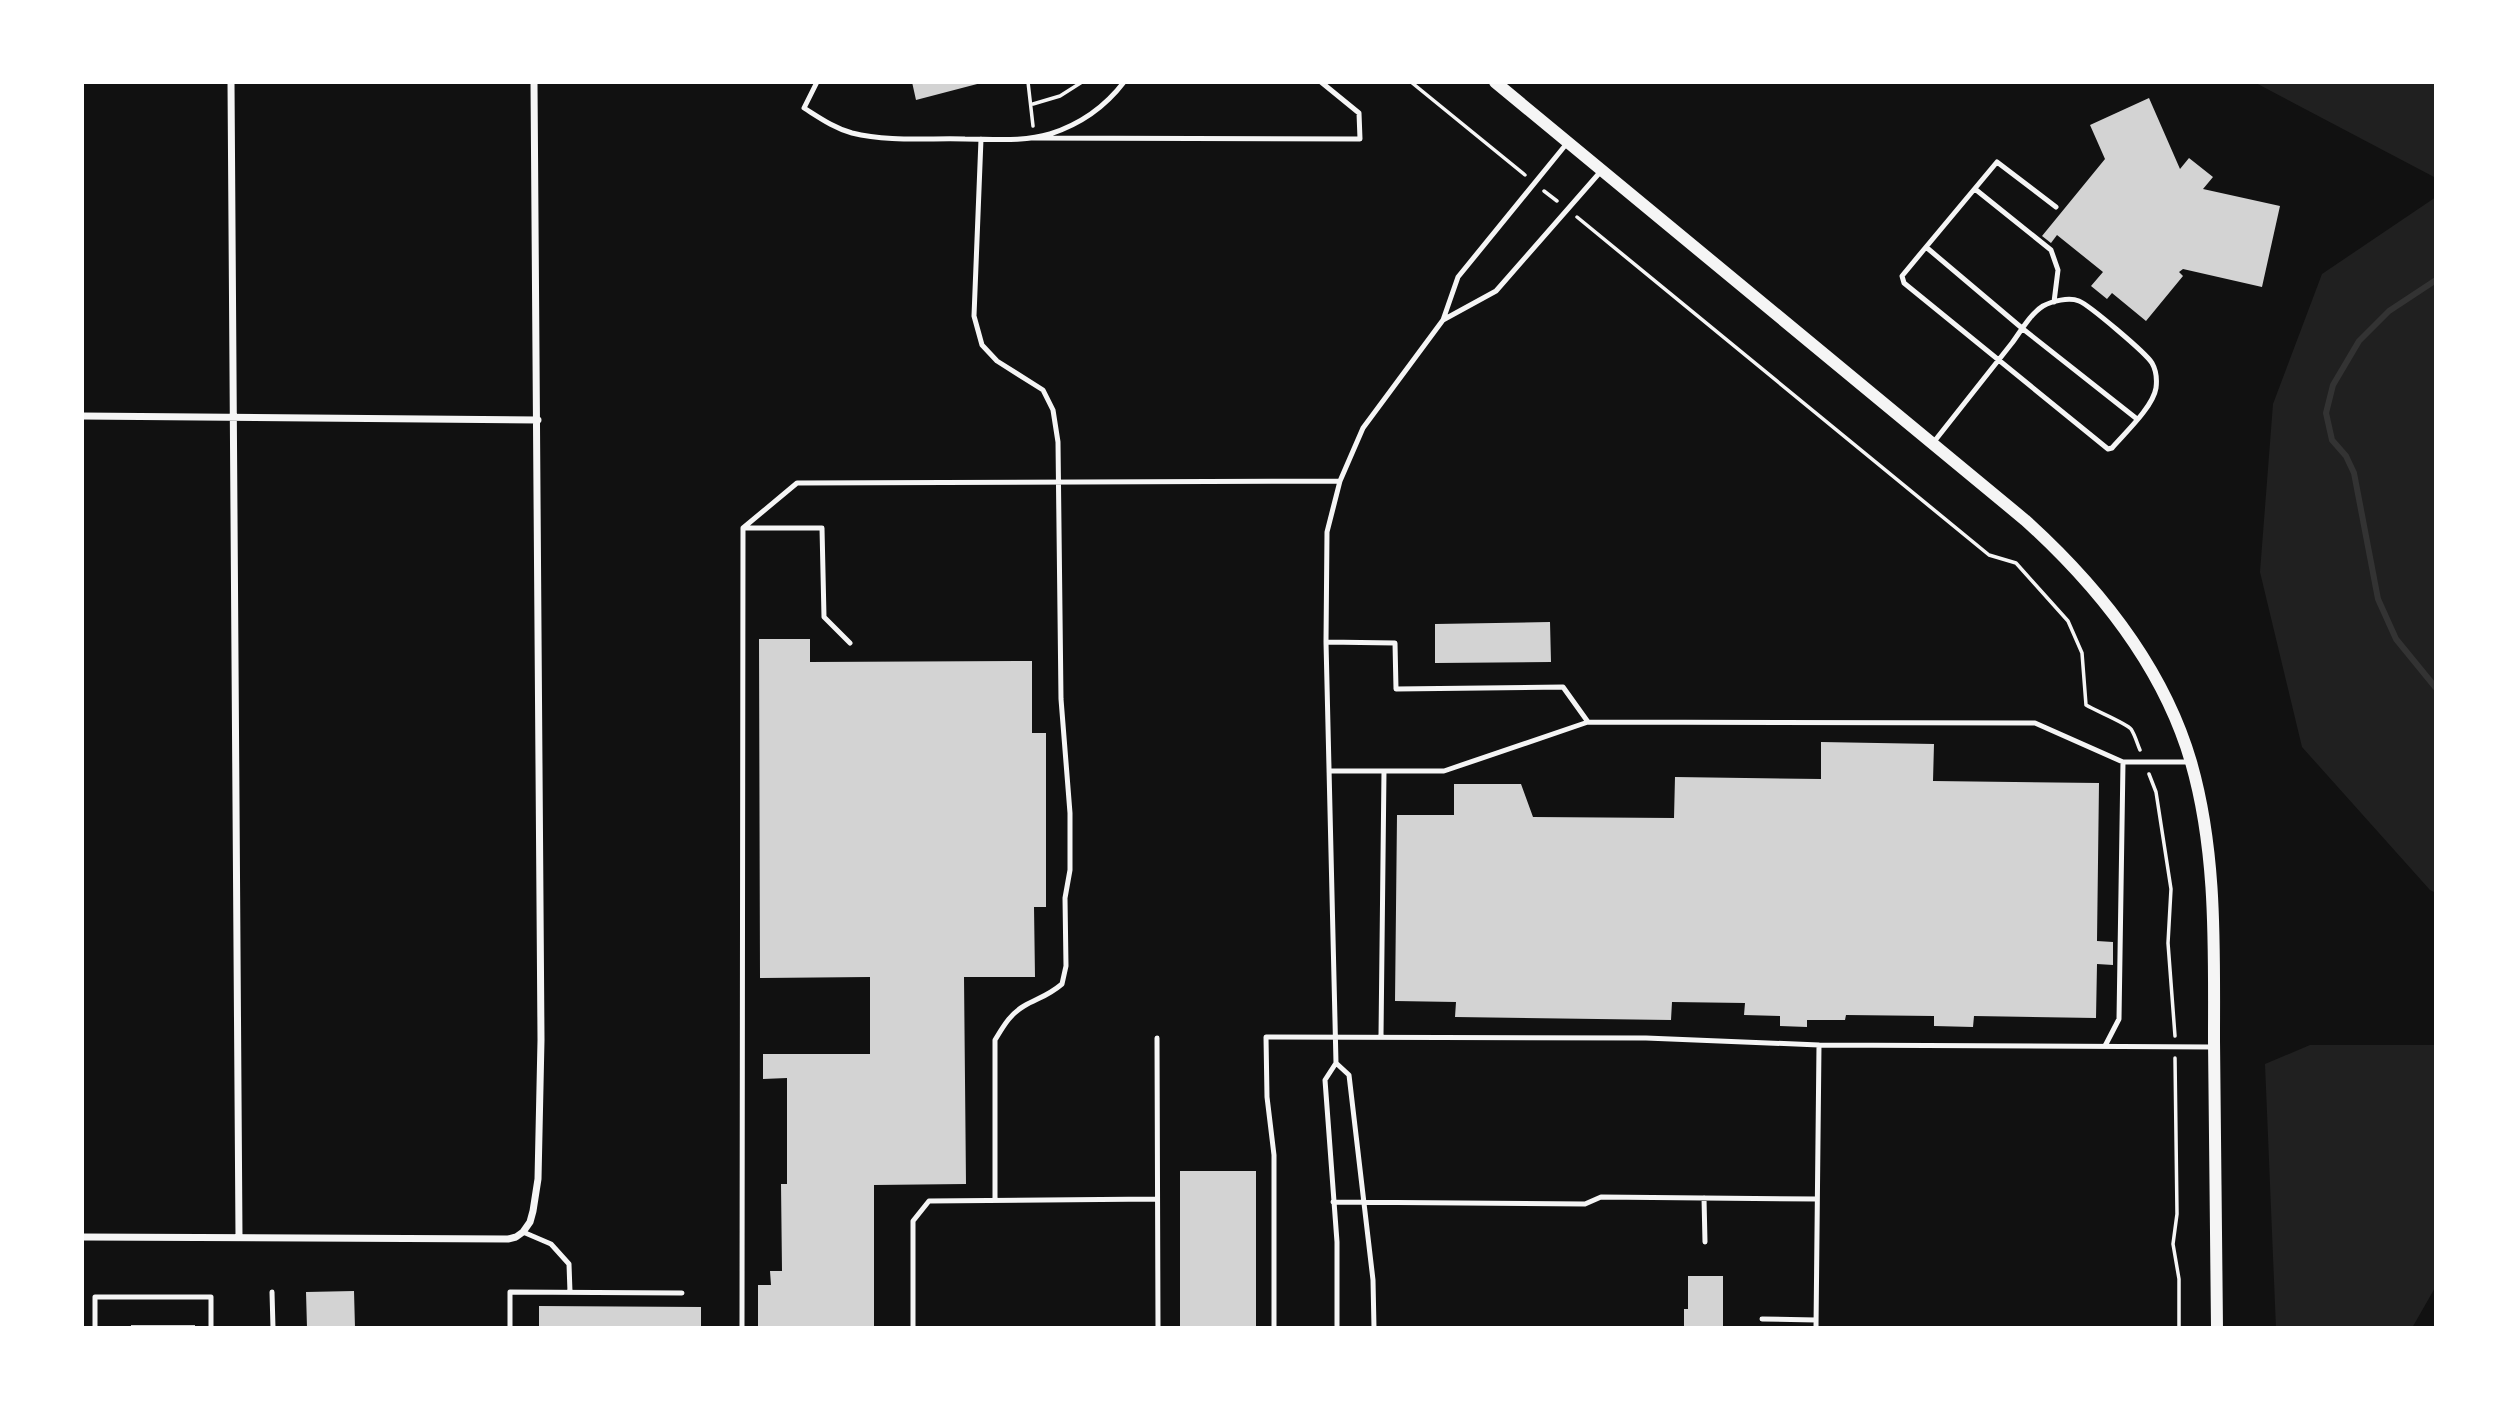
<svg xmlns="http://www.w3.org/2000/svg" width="2518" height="1410" viewBox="0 0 2518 1410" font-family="'Alegreya Sans',sans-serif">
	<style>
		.green { fill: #202020 }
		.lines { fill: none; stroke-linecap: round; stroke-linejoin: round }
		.stream { stroke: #333; stroke-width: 6 }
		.building { fill: #d3d3d3 }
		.path { stroke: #f5f5f5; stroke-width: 3.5 }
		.service { stroke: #f5f5f5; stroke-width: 5 }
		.minor { stroke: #f5f5f5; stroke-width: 7 }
		.tertiary { stroke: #f5f5f5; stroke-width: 12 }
	</style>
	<rect width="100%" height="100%" fill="#111"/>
	<path class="green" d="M 2254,82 L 2436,82 L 2436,178 Z
		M 2436,197 L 2436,893 L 2430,890 L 2302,747 L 2260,572 L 2273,404 L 2322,274 Z
		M 2310,1045 L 2436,1045 L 2436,1286 L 2412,1328 L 2276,1328 L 2265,1064 Z"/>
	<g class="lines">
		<path class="stream" d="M 2436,280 L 2389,311 L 2359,341 L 2333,385 L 2326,413 L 2332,440 L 2346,456 L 2354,473 L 2378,599 L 2396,639 L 2436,688"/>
	</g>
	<path class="building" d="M 912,82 L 980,82 L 981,83 L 916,100 Z
		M 2149,98 L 2180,169 L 2189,158 L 2213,177 L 2203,189 L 2280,206 L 2262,287 L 2183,269 L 2179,272 L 2183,276 L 2146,321 L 2112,293 L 2107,299 L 2091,286 L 2103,272 L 2057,235 L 2051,243 L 2042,236 L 2105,159 L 2090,125 Z
		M 1550,622 L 1551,662 L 1435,663 L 1435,624 Z
		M 759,639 L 810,639 L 810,662 L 1032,661 L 1032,733 L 1046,733 L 1046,907 L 1034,907 L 1035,977 L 964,977 L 966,1184 L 874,1185 L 874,1328 L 758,1328 L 758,1285 L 771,1285 L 770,1271 L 782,1271 L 781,1184 L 787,1184 L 787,1078 L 763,1079 L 763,1054 L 870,1054 L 870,977 L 760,978 Z
		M 1821,742 L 1934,744 L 1933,781 L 2099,783 L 2097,941 L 2113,942 L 2113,965 L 2097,964 L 2096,1018 L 1974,1016 L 1973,1027 L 1934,1026 L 1934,1016 L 1846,1015 L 1845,1020 L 1807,1020 L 1807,1027 L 1780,1026 L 1780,1016 L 1744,1015 L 1745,1003 L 1672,1002 L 1671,1020 L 1455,1017 L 1456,1002 L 1395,1001 L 1397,815 L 1454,815 L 1454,784 L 1521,784 L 1533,817 L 1674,818 L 1675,777 L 1821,779 Z
		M 1180,1171 L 1256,1171 L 1256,1328 L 1180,1328 Z
		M 1688,1276 L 1723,1276 L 1723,1328 L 1684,1328 L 1684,1309 L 1688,1309 Z
		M 354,1291 L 355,1328 L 307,1328 L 306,1292 Z
		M 539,1306 L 701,1307 L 701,1328 L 539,1328 Z
		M 131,1325 L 195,1325 L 195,1328 L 131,1328 Z"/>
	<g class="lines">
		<path class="path" d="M 1028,82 L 1033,126
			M 1411,82 L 1525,175
			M 1033,104 L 1060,96 L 1082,82
			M 1544,191 L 1557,201
			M 1577,217 L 1989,555 L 2016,563 L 2068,621 L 2082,653 L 2086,705 C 2096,711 2126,723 2131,729 C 2135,735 2137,743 2140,750
			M 2149,774 L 2156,792 L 2171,889 L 2168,943 L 2175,1036
			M 2175,1058 L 2177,1214 L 2173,1244 L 2179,1279 L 2179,1328"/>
		<path class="service" d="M 817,82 L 804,108 C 820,118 834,128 852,133 C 888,142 928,138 965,139 C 993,139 1024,142 1050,134 C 1081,124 1105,107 1124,82
			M 1033,138 L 1360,139 L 1359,113 L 1321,82
			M 981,139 L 974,316 L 982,345 L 997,361 L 1043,390 L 1053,410 L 1058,442 L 1061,699 L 1070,813 L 1070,870 L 1065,898 L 1066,966 L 1062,984 C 1048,996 1038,998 1024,1006 C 1010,1014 1003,1027 995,1040 L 995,1200
			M 1975,189 L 2051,250 L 2058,270 L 2054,302
			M 1926,247 L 1997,162 L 2056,207
			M 1443,320 L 1496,291 L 1602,170
			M 1933,443 C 1959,410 1986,376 2012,343 C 2021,331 2030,314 2043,306 C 2052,301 2069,297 2079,301 C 2089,305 2146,353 2152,363 C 2156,370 2157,380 2156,388 C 2153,407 2125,433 2112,448 L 2108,449 L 1904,283 L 1902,276 L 1926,247 L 2023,329 L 2137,419
			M 744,528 L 822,528 L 824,617 L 850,643
			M 1326,642 L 1395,643 L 1396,689 L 1563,687 L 1588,722
			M 1329,771 L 1444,771 L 1588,722 L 2035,723 L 2123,762
			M 1381,1036 L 1384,771
			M 1157,1038 L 1158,1328
			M 2105,1046 L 2119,1019 L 2123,762 L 2189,762
			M 1336,1063 L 1349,1075 L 1373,1280 L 1374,1328
			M 1704,1198 L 1705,1242
			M 1333,1202 L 1585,1204 L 1601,1197 L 1817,1199
			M 523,1232 L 551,1244 L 569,1264 L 570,1292
			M 272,1292 L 273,1328
			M 1762,1319 L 1816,1320
			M 95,1328 L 95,1297 L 211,1297 L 211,1328
			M 510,1328 L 510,1292 L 682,1293
			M 742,1328 L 743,528 L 797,483 L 1340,481
			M 913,1328 L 913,1221 L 929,1201 L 1157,1199
			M 1274,1328 L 1274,1155 L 1267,1097 L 1266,1037 L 1646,1038 L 1819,1045
			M 1337,1328 L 1337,1242 L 1325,1080 L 1336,1063 L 1326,642 L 1327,532 L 1340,481 L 1363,428 L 1443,320 L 1458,277 L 1568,142
			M 1816,1328 L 1819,1045 L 2212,1047"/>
		<path class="minor" d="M 231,82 L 239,1236
			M 82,416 L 538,420
			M 82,1237 L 508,1239 L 516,1237 L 523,1232 L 530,1222 L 533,1211 L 538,1179 L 541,1040 L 534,82"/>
		<path class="tertiary" d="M 1495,82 L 2025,520 C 2098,586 2163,666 2191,762 C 2217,852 2214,948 2214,1041 C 2215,1137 2216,1232 2217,1328"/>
	</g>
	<rect width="2518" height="1410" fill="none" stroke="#ffffff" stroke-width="168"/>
</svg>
